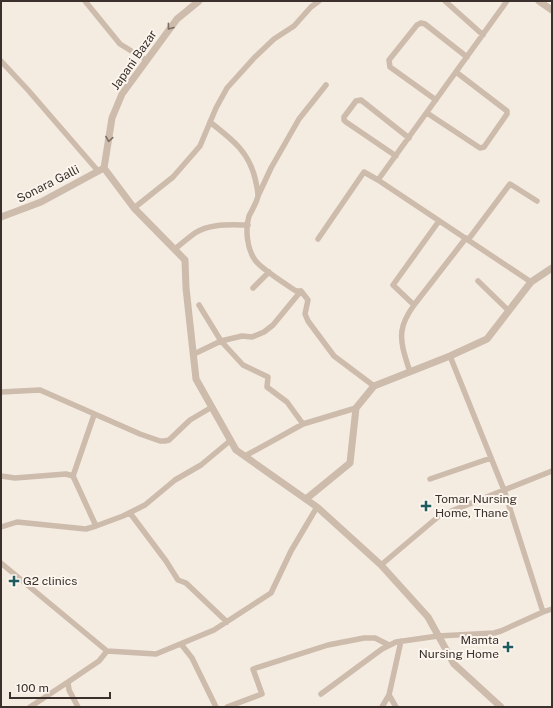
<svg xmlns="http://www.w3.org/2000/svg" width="553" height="708" viewBox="0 0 553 708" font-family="'Public Sans',sans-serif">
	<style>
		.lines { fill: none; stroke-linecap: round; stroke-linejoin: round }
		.minor { stroke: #cdbbac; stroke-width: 5.5 }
		.tertiary { stroke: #cdbbac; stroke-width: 7 }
		.oneway { stroke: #7d6f65 }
		.poi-dot { fill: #1f5a5e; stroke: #fbf5ee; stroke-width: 1.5 }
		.labels { text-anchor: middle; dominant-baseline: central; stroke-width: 4; stroke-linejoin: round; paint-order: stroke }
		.street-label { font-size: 12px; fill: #3b302b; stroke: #fbf5ee }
		.poi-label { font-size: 12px; fill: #3b302b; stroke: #fbf5ee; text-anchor: start }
	</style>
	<rect width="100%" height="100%" fill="#f4ebe1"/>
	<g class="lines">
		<path class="minor" d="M 85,1 L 120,44 L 146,60
			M 445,1 L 483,35
			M 507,1 L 378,180 L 531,282
			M 1,61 L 28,90 L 98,171
			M 436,100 L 390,67 L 389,60 L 417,25 L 421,23 L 425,24 L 467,57
			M 427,113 L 480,148 L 484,147 L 507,114 L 507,111 L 456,72
			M 210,122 C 231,139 248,150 255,178 C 256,183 258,190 258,196 C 257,202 252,210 249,216 C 245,229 247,249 255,260 C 260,268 287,285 296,291 L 301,291 L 308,300 L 305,314 L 308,321 L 334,356 L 374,386
			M 396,156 L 346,122 L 344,120 L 344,117 L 356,101 L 361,100 L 409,138
			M 258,196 L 271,168 L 299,119 L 326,85
			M 134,208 L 173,177 L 200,146 L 216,108 L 227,88 L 254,58 L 274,39 L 294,26 L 311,7 L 319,1
			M 318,239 L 364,172 L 378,180
			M 468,240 L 510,184 L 537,201
			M 175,249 C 181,244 188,238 195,233 C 210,223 230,225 248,225
			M 478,281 L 509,311
			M 253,288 L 269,272
			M 199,305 L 221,341 L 243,365 L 268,377 L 267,387 L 287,402 L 303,424
			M 414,305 L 393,285 L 439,221
			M 194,354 L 221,341 L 242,336 L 252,337 L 264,332 L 273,325 L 301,291
			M 450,356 L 504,490 L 543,612
			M 410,372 C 406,359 400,344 402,331 C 403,322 409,312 414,305 L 466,238
			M 1,392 L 40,390 L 140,434 L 160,441 L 165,441 L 169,440 L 190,420 L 212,407
			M 245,456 L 303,424 L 356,408
			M 1,476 L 15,478 L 66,474 L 73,476 L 96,526 L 123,516 L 145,505 L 175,480 L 201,465 L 231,440
			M 73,476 L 94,415
			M 430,479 L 491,458
			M 130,513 L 166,561 L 178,580 L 186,583 L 227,622
			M 1,527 L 17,522 L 86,529 L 96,526
			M 1,563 L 107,651 L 156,654 L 214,630 L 271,593 L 291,551 L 317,507
			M 381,565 L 439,516 L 552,471
			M 181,644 L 192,658 L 216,707
			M 321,694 L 382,649 L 396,642 L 438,636 L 494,633 L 501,631 L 543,612 L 552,609
			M 30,707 L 68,682
			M 78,707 L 69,690 L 68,682 L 99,661 L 107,651
			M 227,707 L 262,694 L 253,669 L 328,645 L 364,638 L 375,638 L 389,645
			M 382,707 L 389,695
			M 396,707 L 389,695 L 401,641"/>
		<path class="tertiary" d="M 539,1 L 552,10
			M 104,168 L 134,208 L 185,260 L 186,288 L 196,379 L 236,450 L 317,507 L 381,565 L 428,617 L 454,664 L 501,707
			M 104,168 L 112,118 L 122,94 L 177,19 L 199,1
			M 1,217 L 41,202 L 104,168
			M 306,499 L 350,463 L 356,408 L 374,386 L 450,356 L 487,339 L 531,282 L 552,268"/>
	</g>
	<defs><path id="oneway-chevron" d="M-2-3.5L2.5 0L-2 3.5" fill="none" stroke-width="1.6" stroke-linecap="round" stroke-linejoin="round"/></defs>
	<g class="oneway">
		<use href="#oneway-chevron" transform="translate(170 27) rotate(127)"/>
		<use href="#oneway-chevron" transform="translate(109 139) rotate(99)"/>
	</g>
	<g class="poi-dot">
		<path d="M424 500h4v4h4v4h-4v4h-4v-4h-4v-4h4z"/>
		<path d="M12 575h4v4h4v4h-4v4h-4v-4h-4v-4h4z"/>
		<path d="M506 641h4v4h4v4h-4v4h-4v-4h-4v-4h4z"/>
	</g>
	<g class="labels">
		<g class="street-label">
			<text transform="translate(134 60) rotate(-55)">Japani Bazar</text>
			<text transform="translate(48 184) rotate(-27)">Sonara Galli</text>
		</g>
		<g class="poi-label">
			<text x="435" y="499">Tomar Nursing<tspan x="435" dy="14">Home, Thane</tspan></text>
			<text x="23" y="581">G2 clinics</text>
			<text x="499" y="640" text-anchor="end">Mamta<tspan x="499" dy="14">Nursing Home</tspan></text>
		</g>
	</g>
	<rect width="553" height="708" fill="none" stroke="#3b302b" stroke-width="4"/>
	<path d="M10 692v6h100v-6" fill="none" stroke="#3b302b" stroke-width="2"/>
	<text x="16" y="692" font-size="12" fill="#3b302b" stroke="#fbf5ee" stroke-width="3" paint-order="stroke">100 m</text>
</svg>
